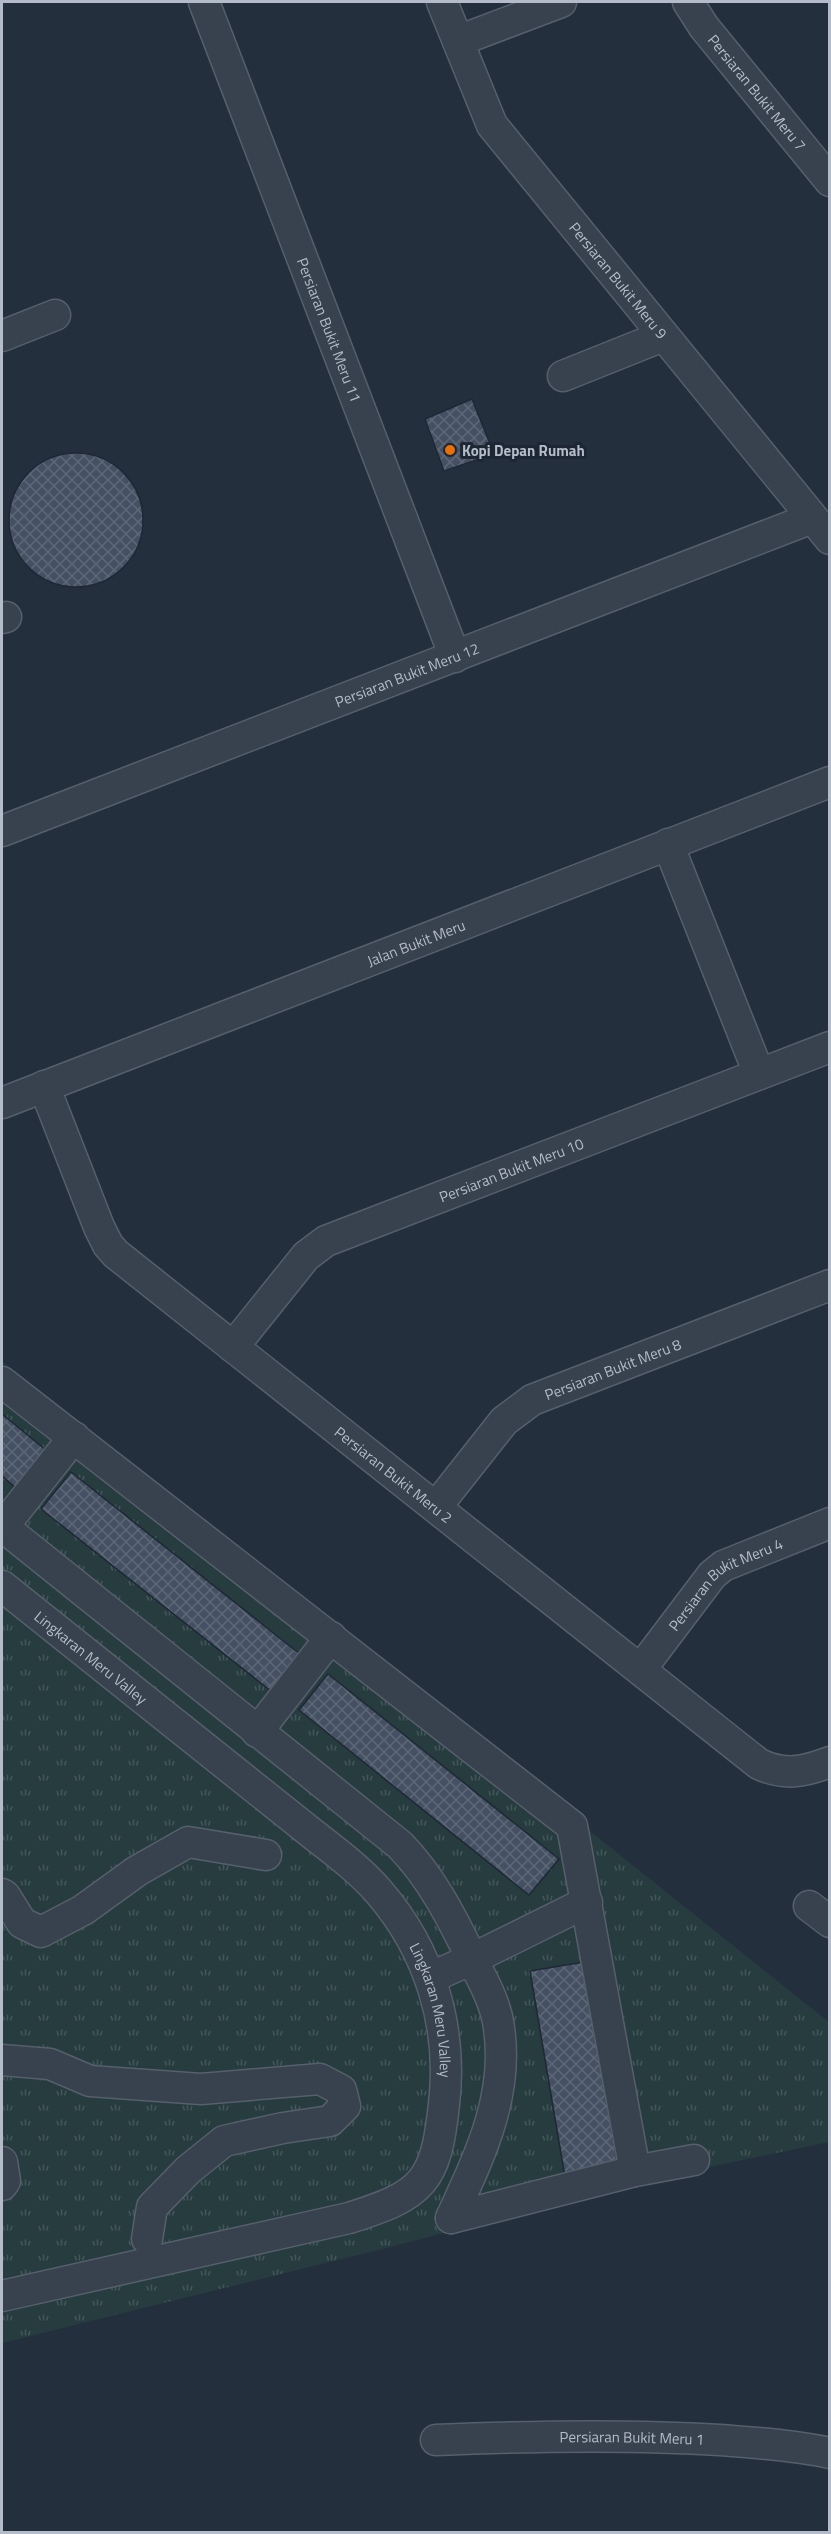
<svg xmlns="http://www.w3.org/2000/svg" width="831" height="2534" viewBox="0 0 831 2534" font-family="'Titillium Web',sans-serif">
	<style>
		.grass { fill: url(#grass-tufts) }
		.building { fill: url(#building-cross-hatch); stroke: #1f2835; stroke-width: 1.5 }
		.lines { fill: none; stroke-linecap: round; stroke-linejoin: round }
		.minor-casing { stroke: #565f6c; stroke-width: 33 }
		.minor { stroke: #38414e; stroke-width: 30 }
		.food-dot { fill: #e8710a; stroke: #1d2633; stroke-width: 2 }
		.labels { text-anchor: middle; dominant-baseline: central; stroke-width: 6; stroke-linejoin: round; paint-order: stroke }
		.street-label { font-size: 15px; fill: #b4bcc9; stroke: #1d2633 }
		.poi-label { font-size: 15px; font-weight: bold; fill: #b4bcc9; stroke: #1d2633; text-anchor: start }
	</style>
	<defs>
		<pattern id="grass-tufts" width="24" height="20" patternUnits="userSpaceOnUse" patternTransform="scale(1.5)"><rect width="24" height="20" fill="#263c3f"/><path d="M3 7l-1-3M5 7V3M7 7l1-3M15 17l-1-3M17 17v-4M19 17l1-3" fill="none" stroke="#435659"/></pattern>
		<pattern id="building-cross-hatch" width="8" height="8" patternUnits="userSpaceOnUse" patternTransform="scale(1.5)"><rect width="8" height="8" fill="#455162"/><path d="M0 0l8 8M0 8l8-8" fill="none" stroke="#5d6877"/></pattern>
	</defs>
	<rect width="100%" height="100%" fill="#242f3e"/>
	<path class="grass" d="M 2,1361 L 830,2023 L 829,2142 L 652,2179 L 390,2247 L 2,2343 Z"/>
	<path class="building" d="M 472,399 L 494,454 L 444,471 L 425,419 Z
		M9 520a67 67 0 1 1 134 0a67 67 0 1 1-134 0Z
		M 2,1414 L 47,1451 L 16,1488 L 2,1476 Z
		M 71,1472 L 301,1655 L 272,1692 L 41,1509 Z
		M 328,1674 L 559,1859 L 529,1895 L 299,1710 Z
		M 584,1962 L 618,2167 L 565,2177 L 530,1971 Z"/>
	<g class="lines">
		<g class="minor-casing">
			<g id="minor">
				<path id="s1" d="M 204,2 L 455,657"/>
				<path id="s2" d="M 442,2 L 492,125 L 830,539"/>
				<path id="s3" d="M 688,2 L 704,27 L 830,181"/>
				<path d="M 458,41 L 561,2"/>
				<path d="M 2,336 L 55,315"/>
				<path d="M 563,376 L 663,336"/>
				<path d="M 2,618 L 6,617"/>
				<path id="s4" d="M 2,831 L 812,518"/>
				<path d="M 668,844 L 759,1074"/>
				<path id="s5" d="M 44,1086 L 99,1227 L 108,1245 L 116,1254 L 759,1764 C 784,1776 804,1772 830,1762"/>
				<path id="s6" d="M 2,1103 L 830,782"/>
				<path id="s7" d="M 233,1347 L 306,1256 L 326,1241 L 830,1047"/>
				<path d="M 2,1382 L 572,1826 L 635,2171"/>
				<path id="s8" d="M 436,1507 L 504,1421 L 532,1400 L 830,1285"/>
				<path d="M 2,1526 L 400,1845 C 432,1878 452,1918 472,1959 L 430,1978"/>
				<path d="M 2,1528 L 74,1437"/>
				<path id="s9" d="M 2,1586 L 314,1835 C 337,1853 360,1870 379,1892 C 430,1951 453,2027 444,2104 C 436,2182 423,2195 349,2218 L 2,2296"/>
				<path id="s10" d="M 641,1669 L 712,1575 L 723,1566 L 830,1523"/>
				<path d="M 257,1732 L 331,1637"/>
				<path d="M 2,1894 L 5,1896 L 22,1923 L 41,1932 L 83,1910 L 137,1871 L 188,1842 L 266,1855"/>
				<path d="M 809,1906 L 830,1922"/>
				<path d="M 2,2060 L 50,2064 L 90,2081 L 201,2089 L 320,2079 L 341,2090 L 345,2106 L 330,2121 L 283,2128 L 224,2141 L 188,2170 L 152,2207 L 147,2239"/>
				<path d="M 2,2162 L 5,2181 L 2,2185"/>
				<path d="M 451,2218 C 479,2157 509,2097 499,2028 C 496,2003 483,1981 472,1959 L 587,1902"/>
				<path d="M 451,2218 L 635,2171 L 694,2160"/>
				<path id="s11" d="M 436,2440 C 531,2436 626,2434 720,2440 C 756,2443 794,2445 830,2453"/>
			</g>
		</g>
		<use href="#minor" class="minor"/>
	</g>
	<circle class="food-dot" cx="450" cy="450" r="6"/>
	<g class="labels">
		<g class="street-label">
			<text stroke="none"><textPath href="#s3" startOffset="114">Persiaran Bukit Meru 7</textPath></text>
			<text stroke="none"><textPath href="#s2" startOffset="333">Persiaran Bukit Meru 9</textPath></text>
			<text stroke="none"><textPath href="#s1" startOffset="351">Persiaran Bukit Meru 11</textPath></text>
			<text stroke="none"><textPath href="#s4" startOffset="434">Persiaran Bukit Meru 12</textPath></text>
			<text stroke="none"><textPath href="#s6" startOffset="444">Jalan Bukit Meru</textPath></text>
			<text stroke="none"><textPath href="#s7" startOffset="340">Persiaran Bukit Meru 10</textPath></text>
			<text stroke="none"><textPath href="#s8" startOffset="231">Persiaran Bukit Meru 8</textPath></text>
			<text stroke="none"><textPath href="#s5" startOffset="538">Persiaran Bukit Meru 2</textPath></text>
			<text stroke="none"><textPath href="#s10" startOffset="123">Persiaran Bukit Meru 4</textPath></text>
			<text stroke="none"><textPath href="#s9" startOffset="114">Lingkaran Meru Valley</textPath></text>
			<text stroke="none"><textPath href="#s9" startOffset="618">Lingkaran Meru Valley</textPath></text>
			<text stroke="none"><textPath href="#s11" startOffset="196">Persiaran Bukit Meru 1</textPath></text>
		</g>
		<g class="poi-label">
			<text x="462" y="450">Kopi Depan Rumah</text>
		</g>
	</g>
	<rect width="831" height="2534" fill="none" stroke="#b4bcc9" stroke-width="6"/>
</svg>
